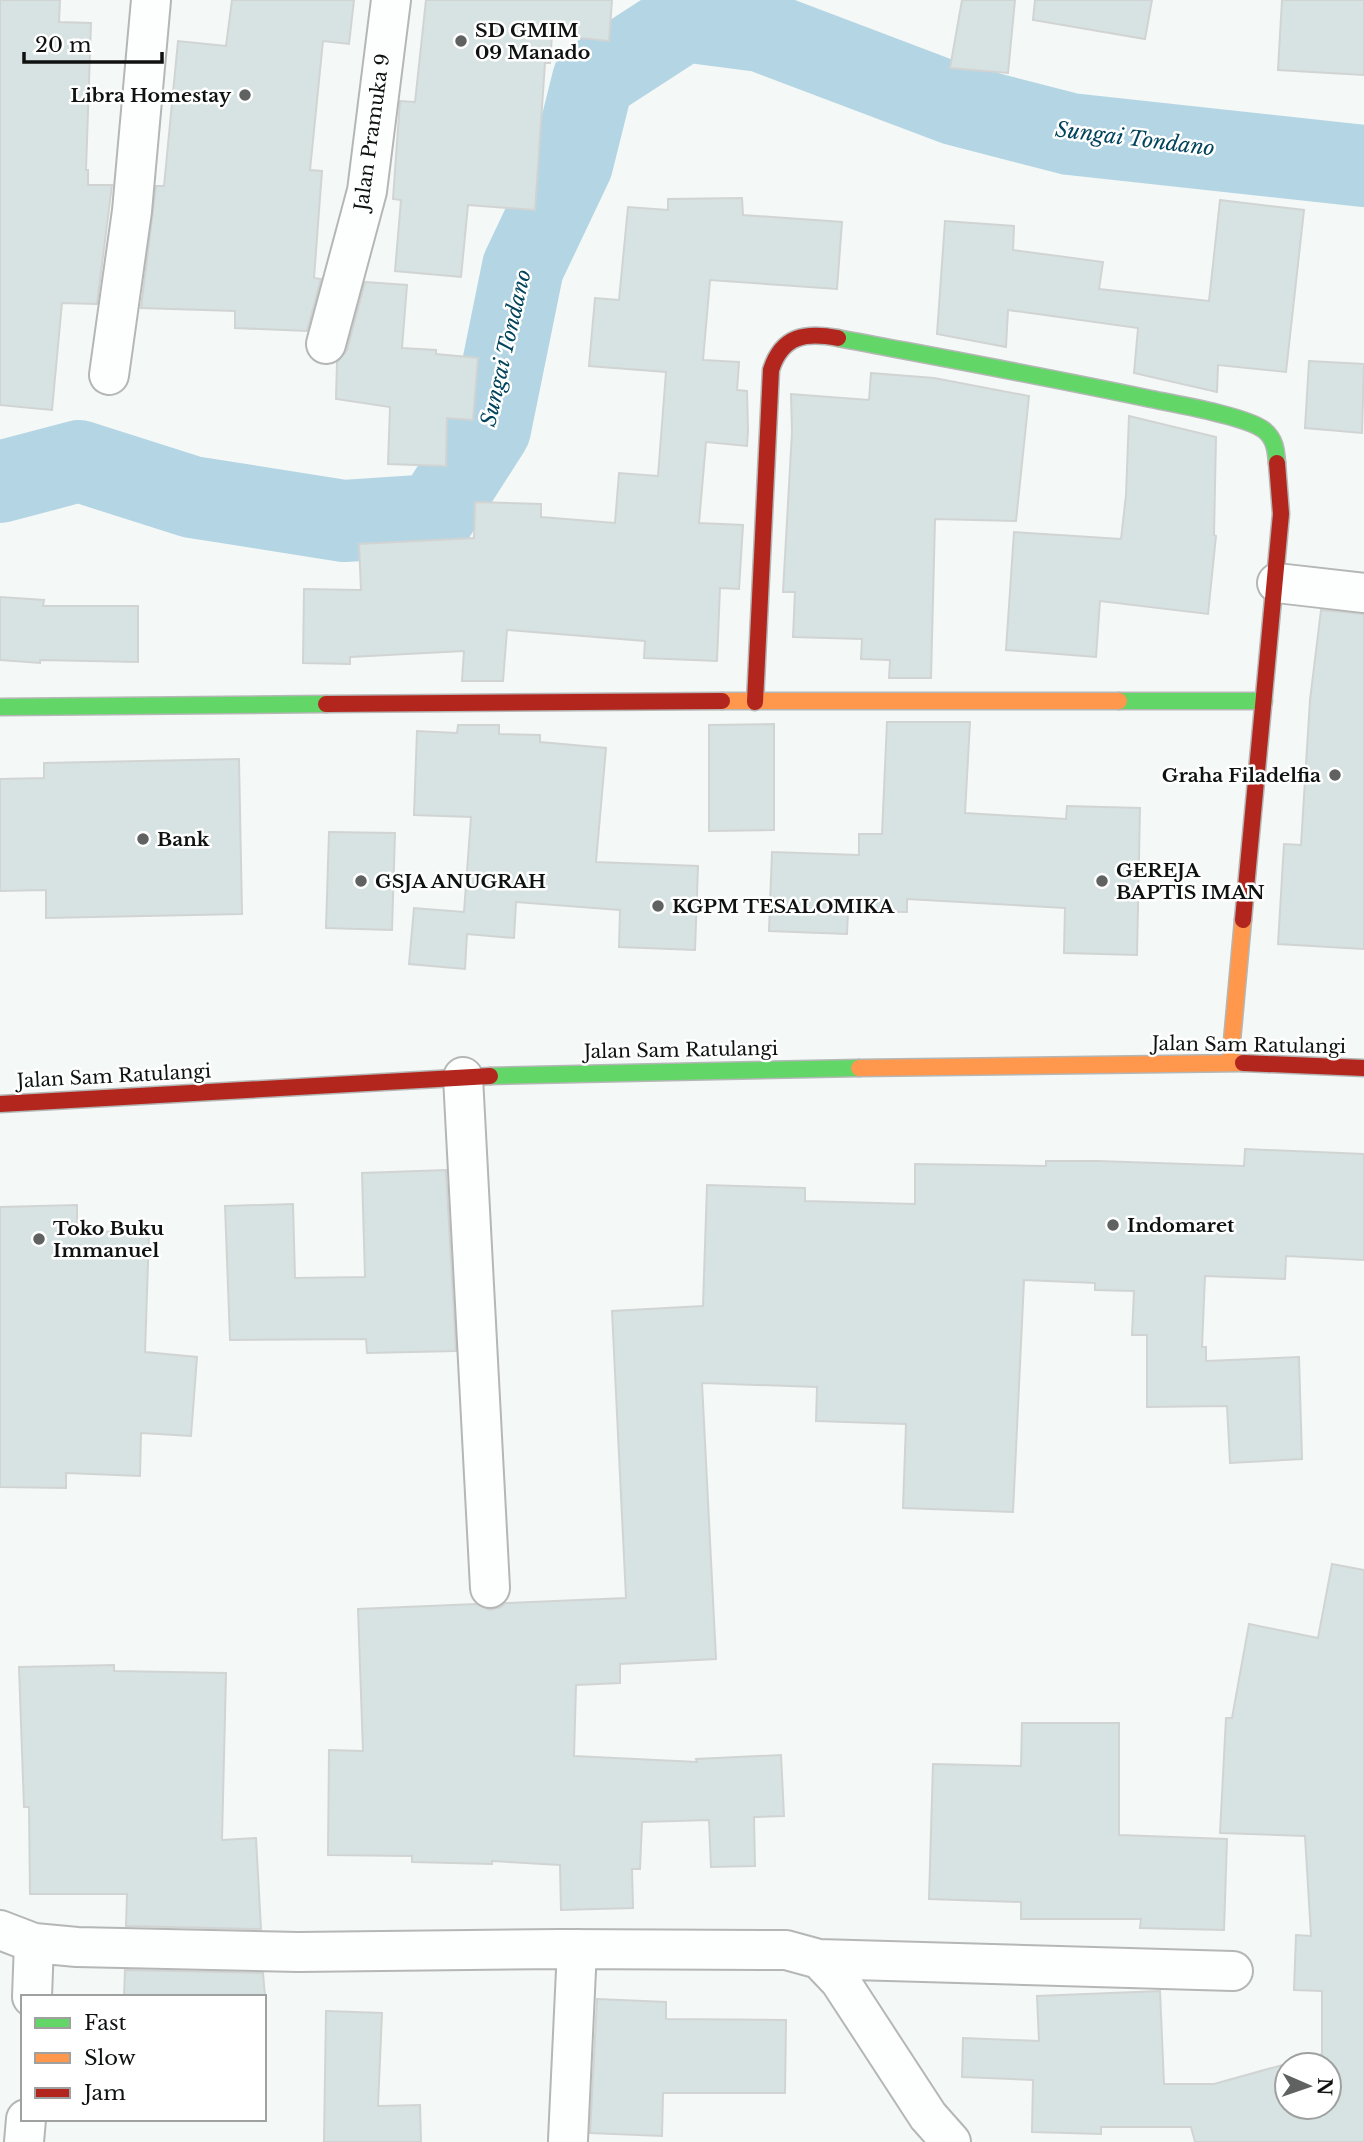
<svg xmlns="http://www.w3.org/2000/svg" width="1364" height="2142" viewBox="0 0 1364 2142" font-family="'Libre Baskerville',serif">
	<style>
		.lines { fill: none; stroke-linecap: round; stroke-linejoin: round }
		.river { stroke: #b4d5e4; stroke-width: 82 }
		.building { fill: #d6e3e2; stroke: #d1d4d3; stroke-width: 2; fill-rule: evenodd }
		.street-casing { stroke: #b4b7b5; stroke-width: 42 }
		.fast-casing { stroke: #b4b7b5; stroke-width: 19 }
		.slow-casing { stroke: #b4b7b5; stroke-width: 19 }
		.jam-casing { stroke: #b4b7b5; stroke-width: 19 }
		.street { stroke: #fdfefe; stroke-width: 38 }
		.fast { stroke: #63d668; stroke-width: 16 }
		.slow { stroke: #ff974d; stroke-width: 16 }
		.jam { stroke: #b3261e; stroke-width: 16 }
		.poi-dot { fill: #5f6261; stroke: #fff; stroke-width: 2.5 }
		.labels { text-anchor: middle; dominant-baseline: central; stroke-width: 5; stroke-linejoin: round; paint-order: stroke }
		.poi-label { font-size: 19px; font-weight: bold; fill: #0f1211; stroke: #fff; text-anchor: start }
		.street-label { font-size: 19px; fill: #0f1211; stroke: #fff }
		.water-label { font-size: 21px; font-style: italic; fill: #02445b; stroke: #fff }
	</style>
	<rect width="100%" height="100%" fill="#f4f8f6"/>
	<g class="lines">
		<path class="river" d="M 0,482 L 79,461 L 192,497 L 344,521 L 435,515 L 490,429 L 523,267 L 572,164 L 593,80 L 684,21 L 761,31 L 954,104 L 1070,134 L 1364,166"/>
	</g>
	<path class="building" d="M 0,0 L 60,0 L 59,22 L 91,23 L 86,170 L 88,170 L 88,185 L 112,185 L 97,304 L 62,303 L 52,410 L 0,405 Z
		M 232,0 L 354,0 L 349,44 L 323,41 L 310,170 L 322,171 L 314,278 L 321,279 L 307,331 L 235,328 L 235,311 L 141,308 L 156,186 L 164,186 L 178,41 L 226,46 Z
		M 426,0 L 612,0 L 609,41 L 552,35 L 550,63 L 545,63 L 535,210 L 468,205 L 461,277 L 395,271 L 401,200 L 393,199 L 400,101 L 415,102 Z
		M 962,0 L 1015,0 L 1008,73 L 950,68 Z
		M 1035,0 L 1152,0 L 1145,39 L 1033,20 Z
		M 1282,0 L 1364,0 L 1364,75 L 1278,70 Z
		M 742,198 L 743,215 L 842,222 L 837,289 L 710,280 L 703,360 L 739,362 L 737,390 L 747,391 L 748,431 L 747,446 L 706,442 L 699,523 L 743,525 L 739,589 L 720,588 L 717,661 L 644,658 L 645,641 L 507,630 L 503,681 L 462,681 L 464,651 L 350,657 L 350,664 L 303,663 L 304,589 L 361,590 L 359,544 L 474,538 L 475,502 L 541,504 L 541,517 L 615,523 L 619,473 L 658,476 L 666,372 L 589,366 L 595,298 L 619,300 L 628,207 L 668,210 L 668,199 Z
		M 1220,200 L 1304,210 L 1286,372 L 1218,365 L 1217,392 L 1134,373 L 1138,328 L 1008,310 L 1006,347 L 937,334 L 945,221 L 1014,226 L 1013,250 L 1103,262 L 1099,289 L 1209,301 Z
		M 365,282 L 407,285 L 402,348 L 436,350 L 436,354 L 478,358 L 473,420 L 447,418 L 446,466 L 388,464 L 390,407 L 336,399 L 337,362 L 347,350 Z
		M 1309,361 L 1364,364 L 1362,433 L 1305,428 Z
		M 871,373 L 934,378 L 1029,396 L 1016,521 L 935,519 L 931,678 L 889,678 L 890,660 L 861,659 L 862,639 L 793,637 L 795,592 L 783,592 L 792,432 L 791,394 L 869,400 Z
		M 1129,416 L 1216,437 L 1214,535 L 1216,536 L 1208,614 L 1100,601 L 1096,657 L 1006,650 L 1014,532 L 1121,539 L 1126,495 Z
		M 0,597 L 44,600 L 43,606 L 138,606 L 138,662 L 40,660 L 40,663 L 0,660 Z
		M 1321,610 L 1364,614 L 1364,949 L 1278,944 L 1284,844 L 1301,845 L 1310,700 Z
		M 887,722 L 970,722 L 965,813 L 1066,819 L 1067,806 L 1140,808 L 1137,955 L 1064,953 L 1065,908 L 907,899 L 907,912 L 848,911 L 847,934 L 769,931 L 772,852 L 859,855 L 859,834 L 882,834 Z
		M 774,724 L 774,830 L 709,831 L 709,725 Z
		M 458,725 L 499,725 L 499,734 L 540,735 L 540,742 L 606,748 L 596,862 L 698,866 L 695,950 L 619,947 L 620,910 L 516,902 L 514,938 L 467,934 L 465,969 L 409,964 L 414,908 L 464,912 L 471,817 L 414,815 L 417,731 L 457,733 Z
		M 239,759 L 242,914 L 46,918 L 46,890 L 0,891 L 0,779 L 44,778 L 44,763 Z
		M 329,832 L 395,833 L 392,930 L 326,928 Z
		M 1245,1149 L 1364,1154 L 1364,1260 L 1286,1256 L 1285,1279 L 1205,1276 L 1202,1347 L 1206,1347 L 1206,1361 L 1299,1357 L 1302,1459 L 1230,1463 L 1227,1406 L 1147,1407 L 1147,1335 L 1132,1335 L 1134,1291 L 1095,1290 L 1095,1283 L 1024,1280 L 1013,1512 L 903,1508 L 906,1424 L 816,1421 L 817,1387 L 702,1383 L 716,1659 L 620,1664 L 620,1683 L 576,1685 L 574,1756 L 697,1762 L 696,1759 L 781,1755 L 784,1816 L 754,1817 L 755,1866 L 711,1867 L 709,1820 L 642,1822 L 640,1869 L 632,1869 L 633,1908 L 561,1910 L 560,1865 L 492,1861 L 492,1864 L 412,1862 L 412,1856 L 328,1855 L 329,1750 L 363,1751 L 358,1609 L 476,1604 L 490,1610 L 501,1607 L 505,1603 L 626,1598 L 612,1311 L 703,1306 L 707,1185 L 805,1188 L 805,1201 L 915,1204 L 915,1164 L 1046,1166 L 1046,1161 L 1098,1161 L 1244,1166 Z
		M 446,1170 L 456,1351 L 367,1353 L 366,1339 L 230,1340 L 225,1206 L 293,1204 L 295,1278 L 365,1277 L 362,1173 Z
		M 77,1205 L 77,1230 L 149,1234 L 145,1352 L 197,1357 L 191,1436 L 141,1433 L 140,1476 L 66,1473 L 66,1488 L 0,1487 L 0,1207 Z
		M 1332,1564 L 1364,1570 L 1364,2142 L 1195,2142 L 1191,2127 L 1101,2127 L 1101,2134 L 1032,2132 L 1033,2080 L 962,2077 L 963,2038 L 1039,2041 L 1037,1996 L 1160,1991 L 1164,2084 L 1214,2084 L 1322,2054 L 1322,1991 L 1294,1990 L 1296,1935 L 1311,1936 L 1305,1836 L 1220,1833 L 1226,1718 L 1232,1718 L 1249,1624 L 1318,1638 ZM 1287,2065 L 1329,2065 L 1329,2107 L 1287,2107 Z
		M 114,1665 L 114,1671 L 226,1673 L 222,1840 L 256,1838 L 261,1929 L 126,1926 L 127,1894 L 30,1894 L 29,1807 L 24,1807 L 19,1667 Z
		M 1022,1723 L 1119,1723 L 1119,1835 L 1227,1839 L 1224,1930 L 1140,1928 L 1141,1919 L 1021,1919 L 1021,1902 L 929,1899 L 933,1764 L 1021,1766 Z
		M 125,1970 L 263,1973 L 265,1997 L 124,1997 Z
		M 597,1999 L 666,2002 L 666,2019 L 786,2020 L 785,2093 L 663,2093 L 662,2136 L 590,2133 Z
		M 326,2011 L 382,2013 L 378,2106 L 420,2105 L 421,2142 L 324,2142 Z"/>
	<g class="lines">
		<g class="street-casing">
			<path id="street" d="M 326,344 L 367,191 L 391,0
				M 109,375 L 132,211 L 151,0
				M 1277,583 L 1364,593
				M 463,1077 L 490,1588
				M 0,1930 L 34,1943 L 77,1947 L 298,1952 L 561,1949 L 786,1950 L 819,1959 L 840,1981 L 928,2116 L 951,2142
				M 819,1959 L 1233,1971
				M 32,1997 L 34,1943
				M 568,2140 L 577,1949
				M 24,2142 L 26,2119"/>
		</g>
		<g class="fast-casing">
			<path id="fast" d="M 838,338 C 943,358 1047,377 1151,399 C 1176,404 1246,416 1264,430 C 1275,439 1276,450 1277,463
				M 1119,701 L 1264,701
				M 0,707 L 326,704
				M 490,1076 L 859,1068"/>
		</g>
		<g class="slow-casing">
			<path id="slow" d="M 722,701 L 1119,701
				M 1230,1063 L 1243,920
				M 859,1068 L 1243,1063"/>
		</g>
		<g class="jam-casing">
			<path id="jam" d="M 755,702 L 771,370 C 782,335 806,332 838,338
				M 326,704 L 722,701
				M 1243,920 L 1281,514 L 1277,463
				M 1243,1063 L 1364,1068
				M 0,1104 L 490,1076"/>
		</g>
		<use href="#street" class="street"/>
		<use href="#fast" class="fast"/>
		<use href="#slow" class="slow"/>
		<use href="#jam" class="jam"/>
	</g>
	<g class="poi-dot">
		<circle cx="461" cy="41" r="7"/>
		<circle cx="245" cy="95" r="7"/>
		<circle cx="1335" cy="775" r="7"/>
		<circle cx="143" cy="839" r="7"/>
		<circle cx="361" cy="881" r="7"/>
		<circle cx="1102" cy="881" r="7"/>
		<circle cx="658" cy="906" r="7"/>
		<circle cx="1113" cy="1225" r="7"/>
		<circle cx="39" cy="1239" r="7"/>
	</g>
	<g class="labels">
		<g class="poi-label">
			<text x="475" y="30">SD GMIM<tspan x="475" dy="22">09 Manado</tspan></text>
			<text x="231" y="95" text-anchor="end">Libra Homestay</text>
			<text x="1321" y="775" text-anchor="end">Graha Filadelfia</text>
			<text x="157" y="839">Bank</text>
			<text x="1116" y="870">GEREJA<tspan x="1116" dy="22">BAPTIS IMAN</tspan></text>
			<text x="375" y="881">GSJA ANUGRAH</text>
			<text x="672" y="906">KGPM TESALOMIKA</text>
			<text x="1127" y="1225">Indomaret</text>
			<text x="53" y="1228">Toko Buku<tspan x="53" dy="22">Immanuel</tspan></text>
		</g>
		<g class="street-label">
			<text transform="translate(372 132) rotate(-82)">Jalan Pramuka 9</text>
			<text transform="translate(1249 1045) rotate(1)">Jalan Sam Ratulangi</text>
			<text transform="translate(681 1050) rotate(-1)">Jalan Sam Ratulangi</text>
			<text transform="translate(114 1076) rotate(-3)">Jalan Sam Ratulangi</text>
		</g>
		<g class="water-label">
			<text transform="translate(1135 139) rotate(7)">Sungai Tondano</text>
			<text transform="translate(506 348) rotate(-77)">Sungai Tondano</text>
		</g>
	</g>
	<rect x="21" y="1995" width="245" height="126" fill="#ffffff" stroke="#9fa0a0" stroke-width="2"/>
	<rect x="35" y="2018" width="35" height="10" fill="#63d668" stroke="#9fa0a0" stroke-width="2"/>
	<text x="84" y="2030" font-size="21" fill="#0f1211">Fast</text>
	<rect x="35" y="2053" width="35" height="10" fill="#ff974d" stroke="#9fa0a0" stroke-width="2"/>
	<text x="84" y="2065" font-size="21" fill="#0f1211">Slow</text>
	<rect x="35" y="2088" width="35" height="10" fill="#b3261e" stroke="#9fa0a0" stroke-width="2"/>
	<text x="84" y="2100" font-size="21" fill="#0f1211">Jam</text>
	<g transform="translate(1308 2086) rotate(92)"><circle r="33" fill="#ffffff" stroke="#9fa0a0" stroke-width="2"/>
	<path d="M0-5L12 26L0 18L-12 26Z" fill="#5f6261"/>
	<text y="-10" font-size="19" font-weight="bold" text-anchor="middle" fill="#0f1211">N</text>
	</g>
	<path d="M24 52v10h138v-10" fill="none" stroke="#0f1211" stroke-width="3.5"/>
	<text x="35" y="52" font-size="21" fill="#0f1211" stroke="#ffffff" stroke-width="5" paint-order="stroke">20 m</text>
</svg>
